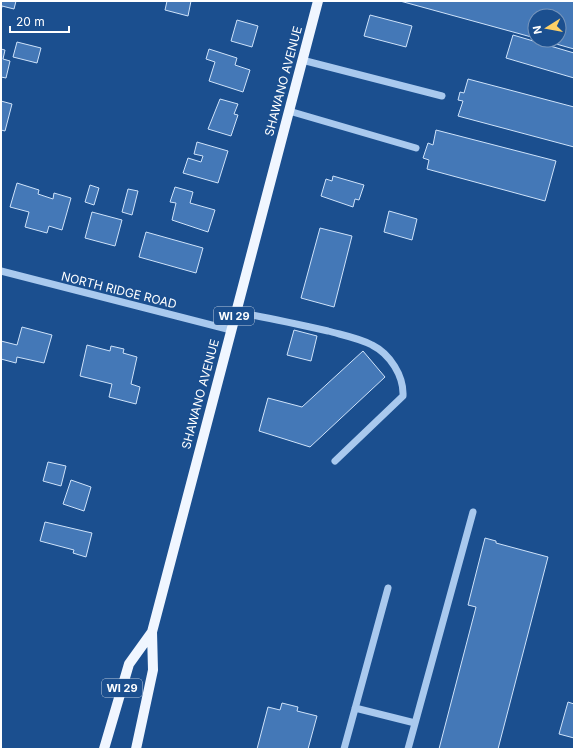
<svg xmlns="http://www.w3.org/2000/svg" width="575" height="750" viewBox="0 0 575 750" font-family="Inter,sans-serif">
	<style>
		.building { fill: #4478b7; stroke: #cfe3fa }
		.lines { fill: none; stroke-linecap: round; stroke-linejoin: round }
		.minor { stroke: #a9c9ee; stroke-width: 7 }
		.major { stroke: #f0f6ff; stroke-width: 10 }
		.labels { text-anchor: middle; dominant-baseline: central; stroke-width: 3.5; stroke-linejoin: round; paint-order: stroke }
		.shield { fill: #1b4f8f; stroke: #bbcadd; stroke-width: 1 }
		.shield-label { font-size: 11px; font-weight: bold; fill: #fff }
		.street-label { font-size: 12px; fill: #fff; stroke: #1b4f8f }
	</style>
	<rect width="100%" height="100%" fill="#1b4f8f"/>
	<path class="building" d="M 1,1 L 16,1 L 14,9 L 2,6 L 1,11 Z
		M 167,1 L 191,1 L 188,16 L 165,10 Z
		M 400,1 L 574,1 L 574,49 L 542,40 L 559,40 L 559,16 L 535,16 L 535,38 Z
		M 370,15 L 412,26 L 406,47 L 364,36 Z
		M 237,20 L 258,26 L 252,47 L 231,41 Z
		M 513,35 L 574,53 L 574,78 L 506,58 Z
		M 17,42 L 41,48 L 37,63 L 13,57 Z
		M 1,49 L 5,50 L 3,59 L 10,61 L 6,78 L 1,77 Z
		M 209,49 L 237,58 L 235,65 L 250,70 L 243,92 L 209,81 L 215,62 L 206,59 Z
		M 468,79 L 574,107 L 574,147 L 458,116 L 463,101 L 458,100 L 460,92 L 464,93 Z
		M 220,99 L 238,104 L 234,114 L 238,115 L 231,136 L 208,129 Z
		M 1,101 L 12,104 L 5,131 L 1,130 Z
		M 436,130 L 556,161 L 545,201 L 427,169 L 429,160 L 423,158 L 428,143 L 433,145 Z
		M 197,142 L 228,151 L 218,183 L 183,173 L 188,158 L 201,162 L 203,156 L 194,154 Z
		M 333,176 L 364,185 L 359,200 L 355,199 L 353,207 L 321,196 L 326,179 L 332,181 Z
		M 17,183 L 39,190 L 38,194 L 53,199 L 54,193 L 71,198 L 62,230 L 49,226 L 47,233 L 25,227 L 29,212 L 10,207 Z
		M 90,185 L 99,188 L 94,205 L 85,202 Z
		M 175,187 L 193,192 L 190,203 L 215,210 L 208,232 L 172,220 L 176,203 L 170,202 Z
		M 128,189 L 138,191 L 132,215 L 122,212 Z
		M 389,211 L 417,219 L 412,240 L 384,232 Z
		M 92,212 L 122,220 L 115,246 L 85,238 Z
		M 320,228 L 352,236 L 334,307 L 301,298 Z
		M 146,232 L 203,248 L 196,273 L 139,257 Z
		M 22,327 L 52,335 L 44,363 L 17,357 L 16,363 L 1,359 L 1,341 L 17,345 Z
		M 294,330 L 317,336 L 311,361 L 287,355 Z
		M 87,345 L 110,351 L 111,346 L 124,349 L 123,353 L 137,357 L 131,384 L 140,387 L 136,404 L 109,397 L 112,384 L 80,376 Z
		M 363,351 L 385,377 L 310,447 L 259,431 L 268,398 L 302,407 Z
		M 48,462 L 66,466 L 61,486 L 43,481 Z
		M 71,480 L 91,487 L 84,511 L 63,504 Z
		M 45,522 L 92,533 L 86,557 L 73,553 L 74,550 L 40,541 Z
		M 485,538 L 496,541 L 496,543 L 548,557 L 498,749 L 439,749 L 476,607 L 468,605 Z
		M 568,702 L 574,704 L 574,738 L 559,734 Z
		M 282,703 L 298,707 L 297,711 L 317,716 L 308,749 L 257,749 L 268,707 L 280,710 Z"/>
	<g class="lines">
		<path class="minor" d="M 302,60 L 442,96
			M 289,111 L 416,148
			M 1,271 L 231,330
			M 235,312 C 266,317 297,324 328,331 C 342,335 359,338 372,345 C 390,354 404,376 403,396 L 335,461
			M 355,708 L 415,723
			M 344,749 L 388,588
			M 408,749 L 473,512"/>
		<path class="major" d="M 104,749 L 129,664 L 152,632
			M 136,749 L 153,670 L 152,632 L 318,1"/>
	</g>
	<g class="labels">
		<g class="shield">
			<rect x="214" y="307" width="40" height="18" rx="3"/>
			<rect x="102" y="679" width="40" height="18" rx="3"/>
		</g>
		<g class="shield-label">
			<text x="234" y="316">WI 29</text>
			<text x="122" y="688">WI 29</text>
		</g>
		<g class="street-label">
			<text transform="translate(283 81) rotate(-75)">SHAWANO AVENUE</text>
			<text transform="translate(119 290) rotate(14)">NORTH RIDGE ROAD</text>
			<text transform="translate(200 394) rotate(-75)">SHAWANO AVENUE</text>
		</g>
	</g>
	<rect width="575" height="750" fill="none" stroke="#ffffff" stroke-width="4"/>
	<g transform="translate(547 28) rotate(259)"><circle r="19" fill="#1b4f8f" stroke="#7695bc"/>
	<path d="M0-3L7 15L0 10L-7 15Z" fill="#ffd166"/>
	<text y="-6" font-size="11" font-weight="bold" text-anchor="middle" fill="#ffffff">N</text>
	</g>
	<path d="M10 26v6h59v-6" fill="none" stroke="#ffffff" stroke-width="2"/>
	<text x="16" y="26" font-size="12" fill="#ffffff" stroke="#1b4f8f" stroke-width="3" paint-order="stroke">20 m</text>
</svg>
